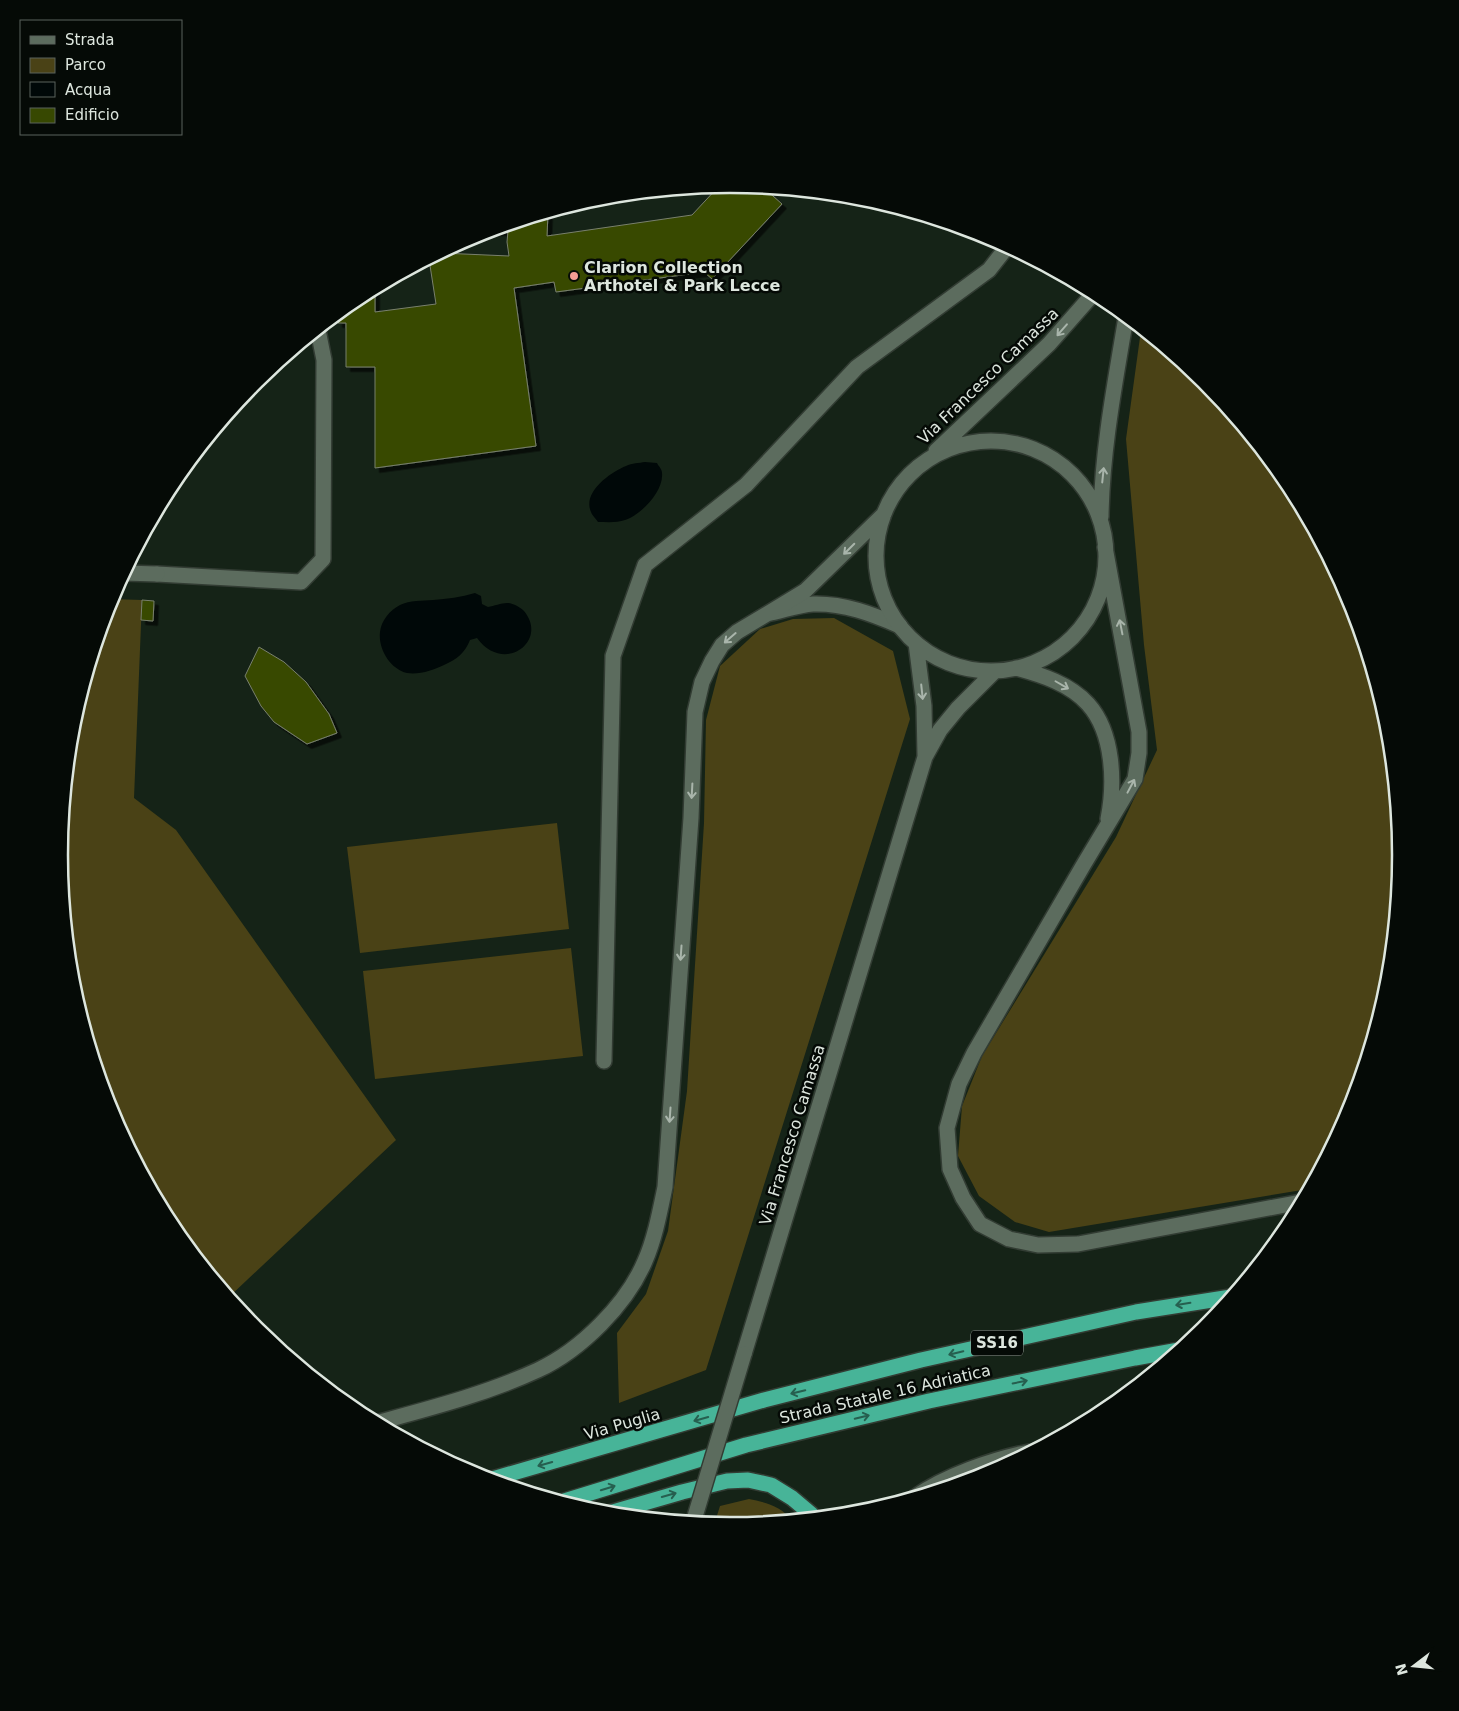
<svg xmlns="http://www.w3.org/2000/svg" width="1459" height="1711" viewBox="0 0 1459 1711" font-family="'DejaVu Sans',sans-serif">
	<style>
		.green { fill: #4a4216 }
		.water { fill: #000808 }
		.building { fill: #374801; stroke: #79806d; filter: url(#shadow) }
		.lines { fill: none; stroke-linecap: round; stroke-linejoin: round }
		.lane-casing { stroke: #323c33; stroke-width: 18 }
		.street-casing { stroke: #323c33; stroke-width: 18 }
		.secondary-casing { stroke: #323c33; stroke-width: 18 }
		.highway-casing { stroke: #323c33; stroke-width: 18 }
		.lane { stroke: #5c6c5e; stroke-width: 15 }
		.street { stroke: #5c6c5e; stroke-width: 15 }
		.secondary { stroke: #5c6c5e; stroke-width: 15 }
		.highway { stroke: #47b498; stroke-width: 15 }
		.secondary-bridge-casing { stroke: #323c33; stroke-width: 18; stroke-linecap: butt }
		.secondary-bridge { stroke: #5c6c5e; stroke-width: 15 }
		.oneway { stroke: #a9b5ab }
		.oneway2 { stroke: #265f4f }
		.poi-dot { fill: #f59c93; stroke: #050a06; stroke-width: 2 }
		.labels { text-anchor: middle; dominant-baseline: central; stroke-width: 5; stroke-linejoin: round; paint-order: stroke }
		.shield { fill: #050a06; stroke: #9ca49d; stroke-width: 1 }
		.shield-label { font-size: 15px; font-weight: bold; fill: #dde6de }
		.poi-label { font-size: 16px; font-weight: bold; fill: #dde6de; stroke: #050a06; text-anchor: start }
		.street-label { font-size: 16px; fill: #dde6de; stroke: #050a06 }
		.rim { fill: none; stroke: #dde6de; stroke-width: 2.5 }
	</style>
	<defs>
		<filter id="shadow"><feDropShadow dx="4.5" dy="4.5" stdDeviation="0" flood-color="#0009"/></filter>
	</defs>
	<rect width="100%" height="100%" fill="#152317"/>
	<path class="green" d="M 1141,330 L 1204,381 L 1287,483 L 1349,599 L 1387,725 L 1400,856 L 1387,987 L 1349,1112 L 1308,1189 L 1049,1232 L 1015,1222 L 979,1196 L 958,1156 L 962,1106 L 982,1056 L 1116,837 L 1157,750 L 1144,645 L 1126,439 Z
		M 110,599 L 142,600 L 134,798 L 176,830 L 396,1140 L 229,1297 L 172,1228 L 110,1112 L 72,986 L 59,855 L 72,724 Z
		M 834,618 L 893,651 L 910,719 L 706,1370 L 619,1403 L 617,1333 L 646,1294 L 668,1231 L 687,1091 L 704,823 L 706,720 L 720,666 L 760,629 L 793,619 Z
		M 557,823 L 569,929 L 360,953 L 347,847 Z
		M 571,948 L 583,1056 L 375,1079 L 363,971 Z
		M 749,1499 C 764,1502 782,1506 791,1520 L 729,1526 L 714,1525 L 720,1506 Z"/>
	<path class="water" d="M 645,462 L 657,463 C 659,467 662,469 662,473 C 664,491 641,515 625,520 C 617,523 607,522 598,522 C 596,519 592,515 591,512 C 582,492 611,472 626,466 C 632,463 639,463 645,462 Z
		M 475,593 L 481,596 L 482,604 L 488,607 C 494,606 501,603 507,603 C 513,603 520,607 524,611 C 549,641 504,675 477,638 L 470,640 C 465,653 457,659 444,665 C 434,670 419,675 407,673 C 390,669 378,649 380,632 C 381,621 390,610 400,605 C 410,600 422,601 433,600 C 447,599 461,597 475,593 Z"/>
	<path class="building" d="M 730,185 L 764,188 L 782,204 L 712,279 L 704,272 L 556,292 L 554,282 L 514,288 L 536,446 L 375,468 L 375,367 L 346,367 L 346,323 L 338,323 L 338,313 L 357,298 L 375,288 L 375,312 L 436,304 L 429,259 L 441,253 L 509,256 L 507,242 L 508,231 L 489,231 L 548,213 L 547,236 L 692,215 L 719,186 Z
		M 142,600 L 154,601 L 153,621 L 141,620 Z
		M 259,647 L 284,662 L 306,682 L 329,714 L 337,733 L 307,744 L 274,722 L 261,706 L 245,676 Z"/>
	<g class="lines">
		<g class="lane-casing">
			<path id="lane" d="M 157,574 L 301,582 L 323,559 L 324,360 L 318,330
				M 604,1061 L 613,656 L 645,565 L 746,485 L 857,367 L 989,270 L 1007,247"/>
		</g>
		<g class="street-casing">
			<path id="street" d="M 124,573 L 157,574
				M 771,613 C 785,610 799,605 813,604 C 844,603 872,614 900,626"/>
		</g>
		<g class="secondary-casing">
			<path id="secondary" d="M876 556a115 115 0 1 1 230 0a115 115 0 1 1-230 0Z
				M 936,451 L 1049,344 L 1094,293
				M 1101,517 C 1102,450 1115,383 1126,317
				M 1105,547 L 1139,732 L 1139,753 L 1135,779 L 1084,864 L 974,1053 L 959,1084 L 947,1128 L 950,1169 L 963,1198 L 980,1224 L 1009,1239 L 1038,1245 L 1078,1244 L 1301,1202
				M 916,643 L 924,706 L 925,756
				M 1016,668 C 1042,675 1070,684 1088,704 C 1114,733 1115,784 1108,819
				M 744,1354 L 925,757 L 940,730 L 958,708 L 995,671
				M 376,1423 C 431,1408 486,1394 538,1370 C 581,1350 627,1304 645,1261 C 655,1238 660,1211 665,1187 L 691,818 L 695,712 L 702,682 L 712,661 L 722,645 L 737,632 L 805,591 L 884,514
				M 915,1497 C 945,1476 993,1459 1029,1452"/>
		</g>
		<g class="highway-casing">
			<path id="highway" d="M 489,1480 L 764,1400 L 921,1360 L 1136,1312 L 1231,1297
				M 561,1502 L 746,1445 L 929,1401 L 1135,1358 L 1179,1350
				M 606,1514 L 682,1492 L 727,1481 L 748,1480 L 771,1485 L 792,1498 L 811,1514 L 814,1518"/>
		</g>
		<use href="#lane" class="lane"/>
		<use href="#street" class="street"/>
		<use href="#secondary" class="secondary"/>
		<use href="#highway" class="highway"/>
		<g class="secondary-bridge-casing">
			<path id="secondary-bridge" d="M 693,1523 L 744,1354"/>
		</g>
		<use href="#secondary-bridge" class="secondary-bridge"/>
	</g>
	<defs><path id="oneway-shaft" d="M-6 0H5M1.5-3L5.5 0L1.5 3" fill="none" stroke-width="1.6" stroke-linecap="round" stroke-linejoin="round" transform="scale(1.25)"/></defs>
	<g class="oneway">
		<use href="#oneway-shaft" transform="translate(1062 330) rotate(131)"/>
		<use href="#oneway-shaft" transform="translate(1103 475) rotate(-84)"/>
		<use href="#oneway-shaft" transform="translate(849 549) rotate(135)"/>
		<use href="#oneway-shaft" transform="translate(1121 627) rotate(-101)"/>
		<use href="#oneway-shaft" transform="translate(730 638) rotate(139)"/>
		<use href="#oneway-shaft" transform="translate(1062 685) rotate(30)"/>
		<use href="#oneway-shaft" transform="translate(922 692) rotate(84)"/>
		<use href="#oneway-shaft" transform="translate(1131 786) rotate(-62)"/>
		<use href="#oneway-shaft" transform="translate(692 791) rotate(93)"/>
		<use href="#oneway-shaft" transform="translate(681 953) rotate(94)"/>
		<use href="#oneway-shaft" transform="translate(670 1115) rotate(94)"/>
	</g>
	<g class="oneway2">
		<use href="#oneway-shaft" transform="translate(1183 1304) rotate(171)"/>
		<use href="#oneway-shaft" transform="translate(956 1353) rotate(167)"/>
		<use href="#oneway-shaft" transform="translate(1020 1382) rotate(-12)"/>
		<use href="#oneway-shaft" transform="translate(798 1392) rotate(166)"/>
		<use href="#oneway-shaft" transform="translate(862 1417) rotate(-14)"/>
		<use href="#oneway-shaft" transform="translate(701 1419) rotate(164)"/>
		<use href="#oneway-shaft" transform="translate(545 1464) rotate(164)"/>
		<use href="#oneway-shaft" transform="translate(608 1488) rotate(-17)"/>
		<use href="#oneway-shaft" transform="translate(669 1495) rotate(-16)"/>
	</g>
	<circle class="poi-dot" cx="574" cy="276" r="5"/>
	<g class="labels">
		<rect class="shield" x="971" y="1330.5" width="52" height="25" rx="4"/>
		<g class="shield-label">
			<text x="997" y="1343">SS16</text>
		</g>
		<g class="poi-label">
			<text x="584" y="267">Clarion Collection<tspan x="584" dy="18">Arthotel &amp; Park Lecce</tspan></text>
		</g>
		<g class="street-label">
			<text transform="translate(988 376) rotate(-44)">Via Francesco Camassa</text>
			<text transform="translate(792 1135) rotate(-73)">Via Francesco Camassa</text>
			<text transform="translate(885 1394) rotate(-13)">Strada Statale 16 Adriatica</text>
			<text transform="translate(622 1424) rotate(-16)">Via Puglia</text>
		</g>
	</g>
	<path d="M0 0H1459V1711H0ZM68 855a662 662 0 1 1 1324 0a662 662 0 1 1-1324 0Z" fill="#050a06" fill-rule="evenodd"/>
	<path class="rim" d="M68 855a662 662 0 1 1 1324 0a662 662 0 1 1-1324 0Z"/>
	<rect x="20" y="20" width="162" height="115" fill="#050a06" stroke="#5b625c"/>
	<rect x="30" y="36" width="25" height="8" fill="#5c6c5e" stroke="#5b625c"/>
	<text x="65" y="45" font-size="15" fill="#dde6de">Strada</text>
	<rect x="30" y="58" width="25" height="15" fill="#4a4216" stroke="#5b625c"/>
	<text x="65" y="70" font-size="15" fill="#dde6de">Parco</text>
	<rect x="30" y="82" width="25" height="15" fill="#000808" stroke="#5b625c"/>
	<text x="65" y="95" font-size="15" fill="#dde6de">Acqua</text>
	<rect x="30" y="108" width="25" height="15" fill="#374801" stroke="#5b625c"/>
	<text x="65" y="120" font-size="15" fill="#dde6de">Edificio</text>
	<g transform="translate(1414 1666) rotate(254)" stroke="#050a06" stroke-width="4" paint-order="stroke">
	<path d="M0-4L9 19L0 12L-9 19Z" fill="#dde6de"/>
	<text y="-8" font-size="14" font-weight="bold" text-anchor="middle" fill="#dde6de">N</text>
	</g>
</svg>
